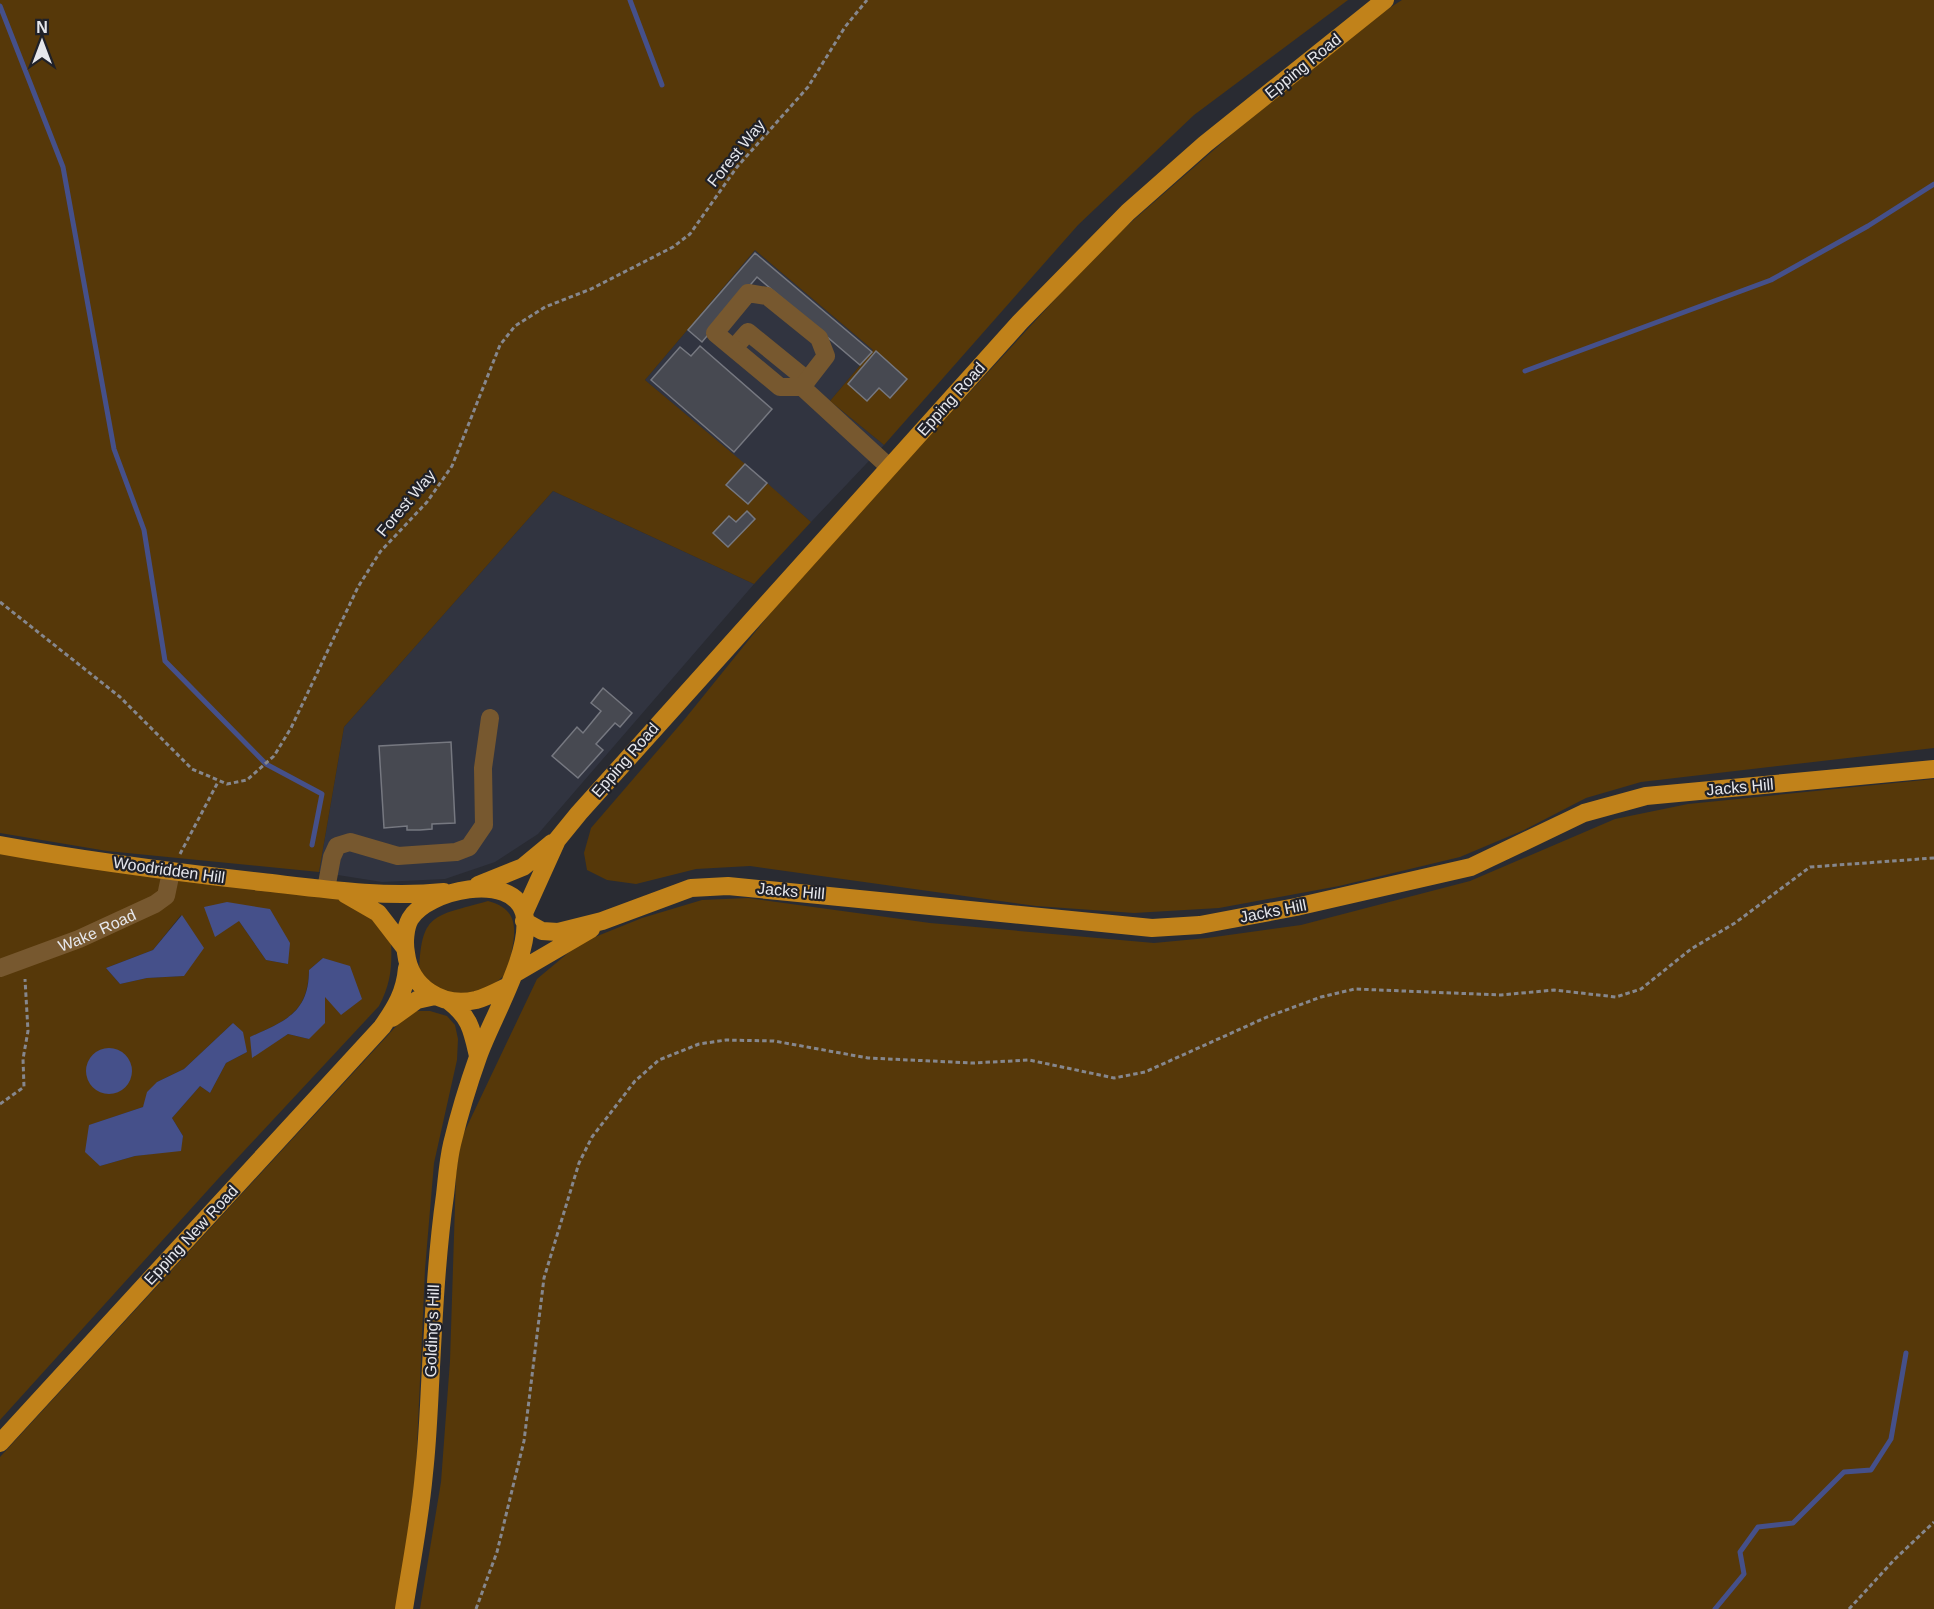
<svg xmlns="http://www.w3.org/2000/svg" width="1934" height="1609" viewBox="0 0 1934 1609" font-family="Helvetica,sans-serif">
	<style>
		.built { fill: #313440 }
		.green { fill: #563809; fill-rule: evenodd }
		.water { fill: #45508a }
		.lines { fill: none; stroke-linecap: round; stroke-linejoin: round }
		.stream { stroke: #45508a; stroke-width: 5 }
		.building { fill: #474951; stroke: #767880; stroke-width: 1.5 }
		.path { stroke: #86878d; stroke-width: 3; stroke-dasharray: 4.5 3; stroke-linecap: butt }
		.minor { stroke: #77582f; stroke-width: 18 }
		.major { stroke: #c1821a; stroke-width: 18 }
		.labels { text-anchor: middle; dominant-baseline: central; stroke-width: 4.5; stroke-linejoin: round; paint-order: stroke }
		.street-label { font-size: 16px; fill: #e6e7ec; stroke: #202128 }
	</style>
	<rect width="100%" height="100%" fill="#292b32"/>
	<path class="built" d="M 755,250 L 873,350 L 830,401 L 884,445 L 811,522 L 645,380 Z
		M 553,491 L 754,584 L 538,834 L 495,862 L 445,879 L 382,882 L 319,872 L 344,727 Z"/>
	<path class="green" d="M 0,0 L 1348,0 L 1194,115 L 1078,225 L 884,445 L 830,401 L 873,350 L 755,250 L 645,380 L 745,464 L 726,485 L 748,504 L 767,483 L 811,522 L 754,584 L 553,491 L 344,727 L 319,872 L 107,851 L 0,833 Z
		M 1402,0 L 1934,0 L 1934,748 L 1641,782 L 1586,798 L 1524,830 L 1460,857 L 1339,886 L 1219,908 L 1134,913 L 1036,906 L 750,866 L 696,869 L 636,884 L 607,880 L 587,870 L 584,853 L 591,828 L 684,720 L 798,579 L 1105,245 L 1232,134 L 1372,19 Z
		M 1934,779 L 1934,1609 L 420,1609 L 441,1482 L 450,1361 L 456,1174 L 461,1139 L 537,979 L 580,943 L 642,918 L 702,900 L 748,898 L 930,923 L 1154,943 L 1207,938 L 1301,925 L 1470,881 L 1615,819 L 1688,804 Z
		M 0,850 L 311,891 L 347,902 L 365,910 L 391,937 C 392,965 392,981 379,1006 L 217,1180 L 0,1420 ZM 181,915 L 184,976 L 147,978 L 120,984 L 106,968 L 153,950 ZM 239,921 L 288,964 L 266,960 ZM 323,958 L 309,1039 L 288,1034 L 252,1057 L 251,1037 C 286,1020 308,1013 309,970 ZM 233,1023 L 247,1052 L 226,1063 L 210,1093 L 200,1086 L 172,1118 L 183,1136 L 180,1150 L 135,1156 L 100,1166 L 90,1125 L 143,1107 L 157,1082 L 184,1069 ZM 112,1049 L 124,1054 L 89,1082 L 87,1070 Z
		M 488,901 C 527,911 512,942 508,972 L 483,994 L 434,992 L 419,976 C 421,912 432,917 488,901 Z
		M 416,1011 L 430,1011 L 447,1016 L 455,1025 L 458,1039 L 457,1060 L 434,1163 L 425,1269 L 416,1469 L 398,1609 L 0,1609 L 0,1457 L 400,1022 Z"/>
	<path class="water" d="M 227,902 L 270,909 L 290,943 L 288,964 L 266,960 L 239,921 L 215,937 L 204,907 Z
		M 182,915 L 204,948 L 184,976 L 147,978 L 120,984 L 106,968 L 153,950 Z
		M 323,958 L 350,966 L 362,999 L 341,1015 L 325,997 L 325,1023 L 309,1039 L 288,1034 L 252,1058 L 250,1037 C 285,1021 309,1013 309,970 Z
		M 233,1023 L 243,1032 L 247,1052 L 226,1063 L 210,1093 L 200,1086 L 172,1118 L 183,1136 L 181,1151 L 135,1156 L 100,1166 L 85,1152 L 89,1125 L 143,1107 L 147,1092 L 157,1082 L 184,1069 Z
		M86 1071a23 23 0 1 1 46 0a23 23 0 1 1-46 0Z"/>
	<g class="lines">
		<path class="stream" d="M 630,0 L 662,85
			M 0,6 L 63,167 L 114,449 L 144,530 L 165,661 L 266,764 L 322,794 L 312,845
			M 1525,371 L 1771,280 L 1868,226 L 1934,184
			M 1715,1609 L 1744,1574 L 1740,1552 L 1758,1527 L 1793,1523 L 1844,1472 L 1871,1470 L 1891,1439 L 1906,1353"/>
	</g>
	<path class="building" d="M 755,253 L 872,352 L 860,365 L 757,277 L 702,342 L 688,330 Z
		M 700,346 L 772,409 L 734,452 L 651,380 L 680,347 L 691,356 Z
		M 876,351 L 907,379 L 890,398 L 879,388 L 867,401 L 848,384 Z
		M 745,464 L 767,483 L 748,504 L 726,485 Z
		M 747,511 L 755,519 L 728,547 L 713,533 L 729,516 L 736,522 Z
		M 603,688 L 632,713 L 620,727 L 615,723 L 596,744 L 603,750 L 578,778 L 552,756 L 577,727 L 583,733 L 601,711 L 591,703 Z
		M 451,742 L 455,823 L 432,824 L 432,829 L 420,830 L 407,830 L 407,826 L 384,828 L 379,746 Z"/>
	<g class="lines">
		<path class="path" d="M 0,602 L 120,697 L 192,769 L 227,784 L 247,780 L 274,756 L 291,728 L 358,587 L 380,552 L 427,502 L 452,466 L 500,345 L 515,326 L 545,307 L 591,289 L 673,247 L 690,234 L 737,167 L 808,87 L 845,27 L 867,0
			M 180,854 L 218,782
			M 0,1104 L 24,1087 L 23,1059 L 28,1031 L 25,979
			M 476,1609 L 497,1552 L 524,1441 L 544,1278 L 579,1163 L 592,1137 L 635,1081 L 659,1060 L 699,1044 L 726,1040 L 774,1041 L 868,1058 L 973,1063 L 1029,1060 L 1114,1078 L 1145,1072 L 1267,1017 L 1321,997 L 1355,989 L 1501,995 L 1554,990 L 1616,997 L 1641,989 L 1691,949 L 1735,923 L 1810,867 L 1934,858
			M 1849,1609 L 1895,1559 L 1934,1522"/>
		<g class="minor">
			<path d="M 734,348 L 748,332 L 807,380"/>
			<path d="M 802,387 L 826,356 L 819,338 L 767,296 L 748,293 L 715,333 L 780,387 L 802,387 L 889,467"/>
			<path d="M 326,889 L 332,857 L 337,846 L 350,842 L 398,856 L 456,852 L 469,847 L 484,825 L 483,768 L 490,718"/>
			<path id="s1" d="M 0,968 L 79,939 L 155,904 L 166,896 L 171,872"/>
		</g>
		<path class="major" d="M 0,845 C 87,861 175,872 262,882 C 323,889 383,898 444,892
			M 478,885 L 523,867 L 552,843
			M 345,894 L 378,913 L 405,948
			M 524,913 L 557,840 L 579,813 L 1020,322 L 1128,212 L 1205,144 L 1385,0
			M 524,921 L 542,931 L 558,932 L 602,921 L 691,888 L 728,886 L 1152,928 L 1200,925 L 1296,907 L 1471,867 L 1584,813 L 1646,796 L 1934,769
			M 514,974 L 591,929
			M 449,1001 C 470,1017 472,1030 478,1056
			M 392,1018 L 417,1000 L 435,996
			M 0,1443 L 382,1027 C 396,1007 405,992 407,968
			M 404,1609 C 411,1564 420,1519 424,1473 C 428,1438 429,1402 431,1367 C 434,1309 437,1252 445,1195 C 447,1178 448,1161 452,1144 C 459,1115 468,1085 478,1057 C 490,1021 534,950 524,913 C 512,871 427,890 410,919 C 405,928 404,943 406,953 C 410,987 442,1008 476,1000 C 487,997 498,991 508,986"/>
	</g>
	<g class="labels">
		<g class="street-label">
			<text transform="translate(1303 66) rotate(-39)">Epping Road</text>
			<text transform="translate(736 153) rotate(-51)">Forest Way</text>
			<text transform="translate(951 399) rotate(-48)">Epping Road</text>
			<text transform="translate(406 503) rotate(-50)">Forest Way</text>
			<text transform="translate(625 760) rotate(-49)">Epping Road</text>
			<text transform="translate(1740 787) rotate(-5)">Jacks Hill</text>
			<text transform="translate(169 870) rotate(8)">Woodridden Hill</text>
			<text transform="translate(791 891) rotate(5)">Jacks Hill</text>
			<text transform="translate(1273 911) rotate(-11)">Jacks Hill</text>
			<text stroke="none"><textPath href="#s1" startOffset="104">Wake Road</textPath></text>
			<text transform="translate(191 1235) rotate(-47)">Epping New Road</text>
			<text transform="translate(432 1331) rotate(-88)">Golding's Hill</text>
		</g>
	</g>
	<g transform="translate(42 42)" stroke="#202128" stroke-width="4.5" paint-order="stroke">
	<path d="M0-4.5L10 22L0 15L-10 22Z" fill="#e6e7ec"/>
	<text y="-9" font-size="16" font-weight="bold" text-anchor="middle" fill="#e6e7ec">N</text>
	</g>
</svg>
